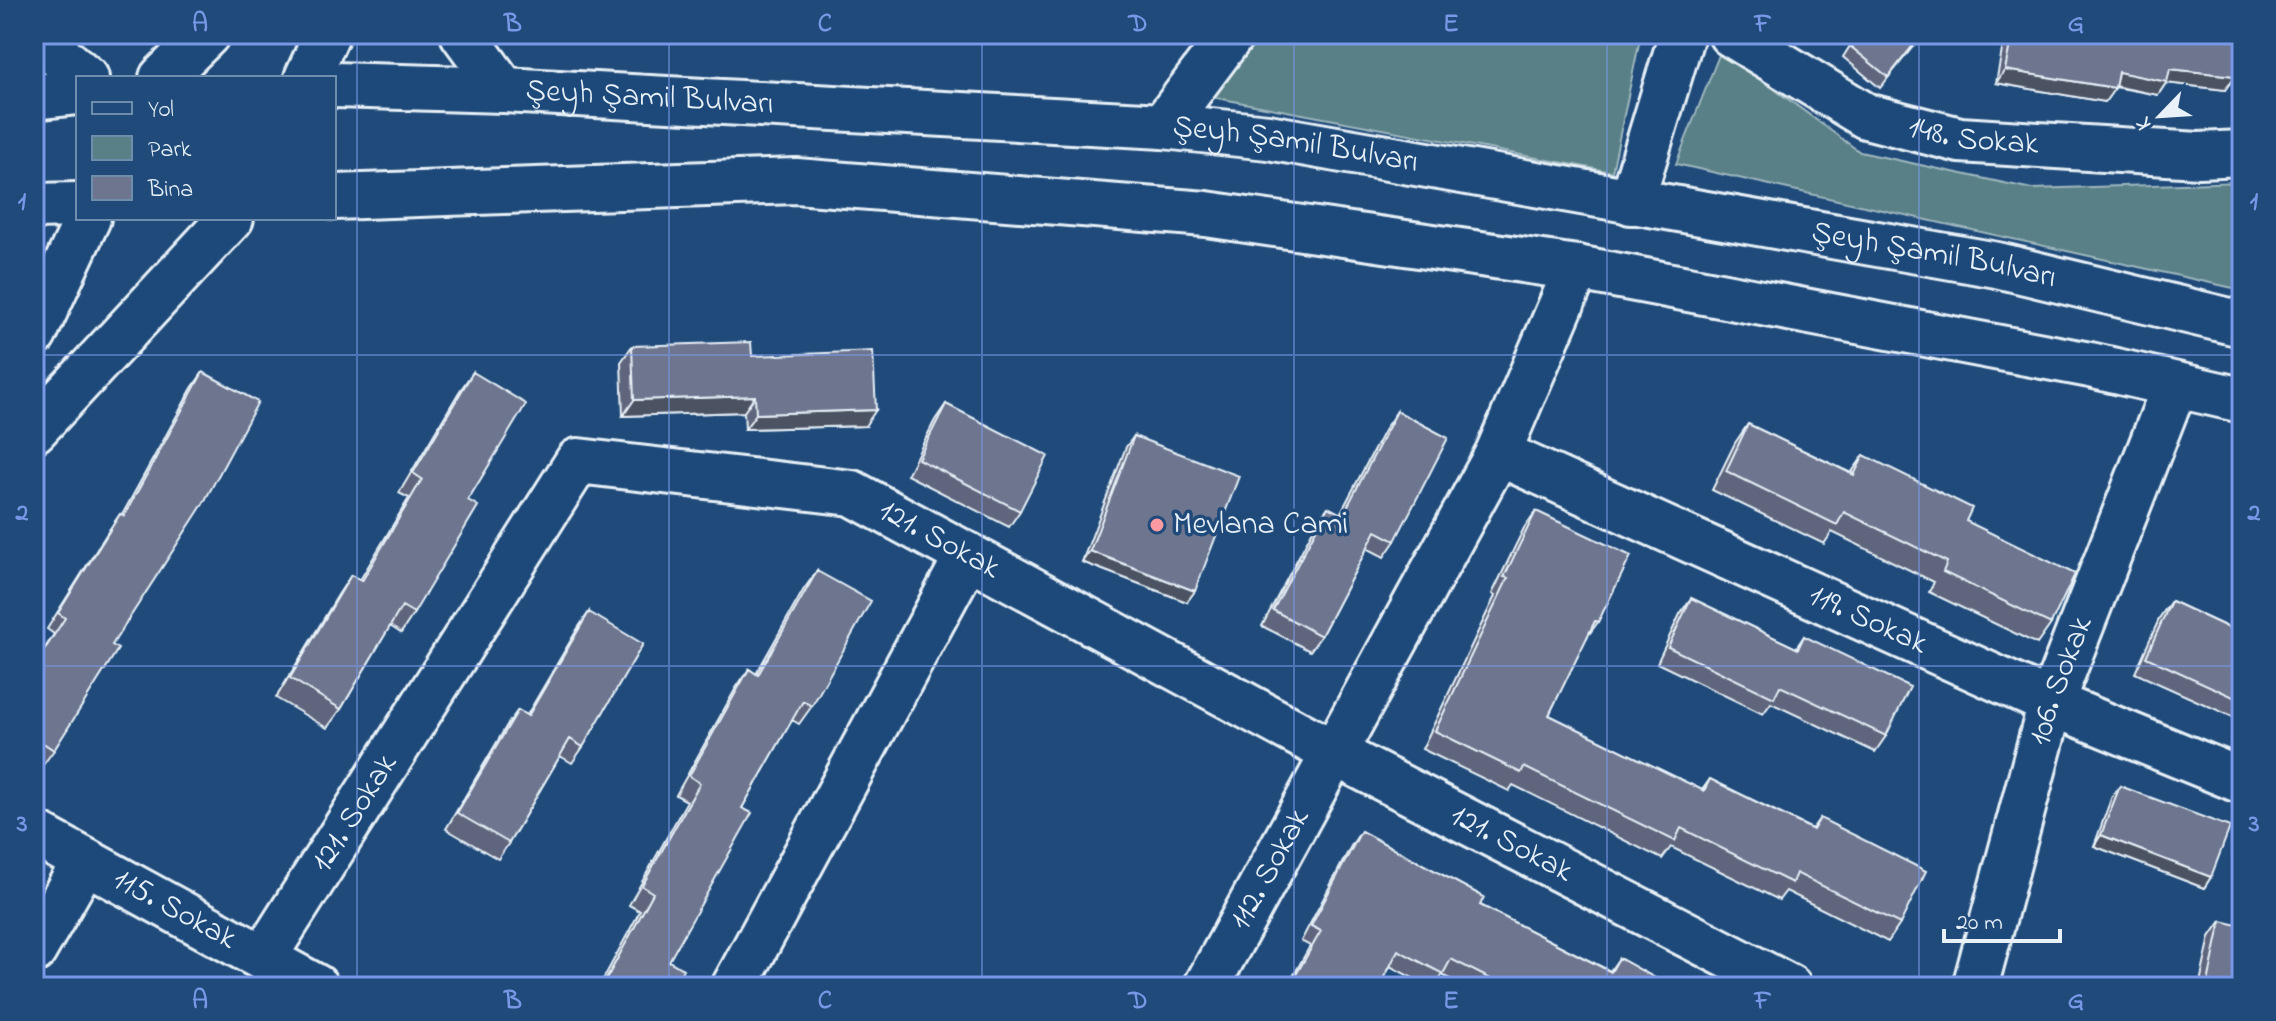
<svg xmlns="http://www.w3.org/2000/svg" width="2276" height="1021" viewBox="0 0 2276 1021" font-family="'Indie Flower',sans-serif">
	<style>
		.green { fill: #598086; stroke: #a0b8bf; stroke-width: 2 }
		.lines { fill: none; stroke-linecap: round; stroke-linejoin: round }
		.minor-casing { stroke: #e8f1f8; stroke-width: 50 }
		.tertiary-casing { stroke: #e8f1f8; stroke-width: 50 }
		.secondary-casing { stroke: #e8f1f8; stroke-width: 50 }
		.minor { stroke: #1f4a7a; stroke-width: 44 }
		.tertiary { stroke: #1f4a7a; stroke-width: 44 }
		.secondary { stroke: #1f4a7a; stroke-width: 44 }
		.wall { fill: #5e657b; stroke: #e8f1f8; stroke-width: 2 }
		.shaded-wall { fill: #4c5264; stroke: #e8f1f8; stroke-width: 2 }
		.building { fill: #6d758f; stroke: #e8f1f8; stroke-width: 2 }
		.grid { fill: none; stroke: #7897e6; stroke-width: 2; stroke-opacity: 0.55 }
		.poi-dot { fill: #ff9aa2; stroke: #1f4a7a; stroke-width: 3 }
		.labels { text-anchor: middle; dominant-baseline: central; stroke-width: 7; stroke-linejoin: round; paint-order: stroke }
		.street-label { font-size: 32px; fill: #e8f1f8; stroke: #1f4a7a }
		.poi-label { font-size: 32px; fill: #e8f1f8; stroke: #1f4a7a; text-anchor: start }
		.neatline { fill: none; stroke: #7897e6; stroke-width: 3 }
		.grid-label { font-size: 26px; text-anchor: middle; font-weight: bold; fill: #7897e6 }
	</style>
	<rect width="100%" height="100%" fill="#1f4a7a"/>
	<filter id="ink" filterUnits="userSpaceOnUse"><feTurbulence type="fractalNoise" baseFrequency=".0125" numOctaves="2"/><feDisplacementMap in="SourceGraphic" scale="16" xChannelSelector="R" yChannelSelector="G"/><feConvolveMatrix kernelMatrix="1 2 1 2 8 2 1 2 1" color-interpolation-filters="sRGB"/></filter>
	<g filter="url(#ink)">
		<path class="green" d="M 1258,34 L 1641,34 L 1612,172 L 1201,95 Z
			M 1721,50 L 1860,152 L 2032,189 L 2242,182 L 2242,290 L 1676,164 Z"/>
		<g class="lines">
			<g class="minor-casing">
				<g id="minor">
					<path id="s1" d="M 1731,34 L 1866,116 L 1960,140 L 2199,155 L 2242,153"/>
					<path d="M 34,35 L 86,78"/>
					<path d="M 1163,126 L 1232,34"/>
					<path id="s2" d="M 1498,453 L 2051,703 L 2242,781"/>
					<path d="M 34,950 L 85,861"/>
					<path id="s3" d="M 264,957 L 578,461 L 852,493 L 1334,753 L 1789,987"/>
					<path d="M 734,987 L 968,555"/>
					<path id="s4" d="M 1975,987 L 2051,703 L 2175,385"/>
				</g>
			</g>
			<g class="tertiary-casing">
				<g id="tertiary">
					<path d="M 463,34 L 504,90"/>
					<path d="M 162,78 L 207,34"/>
					<path d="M 307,78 L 327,34"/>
					<path d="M 1631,202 L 1682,34"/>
					<path id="s5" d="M 1206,987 L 1498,453 L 1577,268"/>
				</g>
			</g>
			<g class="secondary-casing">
				<g id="secondary">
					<path id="s6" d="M 334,85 L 504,90 L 1163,126 L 1268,137 L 1997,265 L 2242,324"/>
					<path d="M 34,97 L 78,92"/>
					<path d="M 334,197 L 796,181 L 1206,214 L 1577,268 L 2090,365 L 2242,400"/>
					<path d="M 34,206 L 78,205"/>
					<path d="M 34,334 L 88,218"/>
					<path d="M 34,430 L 231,218"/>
					<path id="s7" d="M 34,833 L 316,987"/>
				</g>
			</g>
			<use href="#minor" class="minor"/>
			<use href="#tertiary" class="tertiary"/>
			<use href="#secondary" class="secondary"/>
		</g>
		<path class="wall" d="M 1923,34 L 1880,88 L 1843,57 L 1850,46 Z
			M 2005,34 L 2239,34 L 2225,90 L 2166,83 L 2158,95 L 2115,87 L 2105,102 L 1996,83 Z
			M 632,346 L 752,356 L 865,426 L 745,429 L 744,412 L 623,416 L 621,362 Z
			M 203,372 L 112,645 L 54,750 L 43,765 L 34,759 L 34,665 L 54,634 L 47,629 L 109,530 L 120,514 L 122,515 L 192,388 Z
			M 473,372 L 468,500 L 414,613 L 401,633 L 390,626 L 341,709 L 327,728 L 276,698 L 338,595 L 351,575 L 360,580 L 409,498 L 399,493 L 459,392 Z
			M 946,404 L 1020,511 L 1009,527 L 907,475 L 935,420 Z
			M 1397,411 L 1395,541 L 1384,557 L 1367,548 L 1321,636 L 1310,651 L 1262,626 L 1317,522 L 1328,507 L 1340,514 L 1386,427 Z
			M 1748,424 L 1851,473 L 1864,455 L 1966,521 L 2051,624 L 2037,644 L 1929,592 L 1934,582 L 1832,532 L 1824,544 L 1712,490 L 1735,443 Z
			M 1134,436 L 1187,602 L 1082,562 L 1126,447 Z
			M 1536,511 L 1598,622 L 1585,640 L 1549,715 L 1702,790 L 1710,779 L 1812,829 L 1820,818 L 1900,924 L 1888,942 L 1786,891 L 1779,900 L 1671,847 L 1662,859 L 1513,785 L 1509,791 L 1422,749 L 1495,596 L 1492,594 L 1524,528 Z
			M 817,571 L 812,706 L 799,724 L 792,720 L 742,808 L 669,961 L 674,987 L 599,987 L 640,911 L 629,905 L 687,801 L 676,795 L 736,688 L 749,669 L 756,674 L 804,589 Z
			M 1691,598 L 1796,648 L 1804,636 L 1886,736 L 1875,752 L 1771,703 L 1763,714 L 1657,663 L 1680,614 Z
			M 2171,601 L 2242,634 L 2242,734 L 2237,732 L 2242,721 L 2135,673 L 2160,617 Z
			M 589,612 L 583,747 L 572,763 L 560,756 L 509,843 L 498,859 L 446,829 L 507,725 L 518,710 L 527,715 L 578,628 Z
			M 2120,786 L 2211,877 L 2204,888 L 2094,846 L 2112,796 Z
			M 1361,831 L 1480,905 L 1610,971 L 1619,958 L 1671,987 L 1466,987 L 1442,975 L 1434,987 L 1430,987 L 1390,966 L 1380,987 L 1287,987 L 1310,946 L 1301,941 L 1351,846 Z
			M 2221,921 L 2242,987 L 2199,987 L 2210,937 Z"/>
		<path class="shaded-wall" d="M 881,34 L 910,34 L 907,38 Z
			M 1110,34 L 1142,34 L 1138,40 Z
			M 2170,69 L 2235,76 L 2225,90 L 2166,83 L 2158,95 L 2109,85 L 2118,72 Z
			M 2005,70 L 2115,88 L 2105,102 L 1996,83 Z
			M 755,396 L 744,412 L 623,416 L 634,400 Z
			M 876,410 L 865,426 L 745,429 L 756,414 Z
			M 1090,551 L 1195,591 L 1187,602 L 1082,562 Z
			M 2101,835 L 2211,877 L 2204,888 L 2094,846 Z"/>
		<path class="building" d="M 1860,34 L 1922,34 L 1888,77 L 1850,46 Z
			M 2012,34 L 2239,34 L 2235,76 L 2170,69 L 2167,82 L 2118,72 L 2115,88 L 2005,70 Z
			M 751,342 L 752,356 L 873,351 L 876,410 L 756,414 L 755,396 L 634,400 L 632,346 Z
			M 203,372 L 258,402 L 203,504 L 112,645 L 118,649 L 54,750 L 34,737 L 34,666 L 65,618 L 58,613 L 120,514 L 124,516 Z
			M 473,372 L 526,404 L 468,500 L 478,506 L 414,613 L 402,606 L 341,709 L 290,678 L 351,575 L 362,581 L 422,479 L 413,473 Z
			M 946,404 L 1048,456 L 1020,511 L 918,459 Z
			M 1397,411 L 1448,438 L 1395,541 L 1376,531 L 1321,636 L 1273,610 L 1328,507 L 1343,515 Z
			M 1748,424 L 1854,475 L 1864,455 L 1972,508 L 1966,521 L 2075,574 L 2051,624 L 1943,572 L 1947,562 L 1844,512 L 1837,525 L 1726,471 Z
			M 1134,436 L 1239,476 L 1195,591 L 1090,551 Z
			M 1536,511 L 1631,556 L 1598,622 L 1595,621 L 1549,715 L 1704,791 L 1710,779 L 1813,830 L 1820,818 L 1926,871 L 1900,924 L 1796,873 L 1792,883 L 1681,828 L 1675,841 L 1524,767 L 1521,773 L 1435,731 L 1508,578 L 1504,577 Z
			M 817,571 L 871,601 L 812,706 L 803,701 L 742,808 L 752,813 L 669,961 L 683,969 L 674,987 L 602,987 L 653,893 L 642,886 L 700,783 L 689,776 L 749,669 L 758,675 Z
			M 1691,598 L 1798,649 L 1804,636 L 1910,687 L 1886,736 L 1780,686 L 1774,698 L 1668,647 Z
			M 2171,601 L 2242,634 L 2242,701 L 2146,657 Z
			M 589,612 L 643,644 L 583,747 L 570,739 L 509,843 L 457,813 L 518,710 L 528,716 Z
			M 2120,786 L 2230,827 L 2211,877 L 2101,835 Z
			M 1361,831 L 1484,897 L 1480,905 L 1611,972 L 1619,958 L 1671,987 L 1506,987 L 1451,959 L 1443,974 L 1398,950 L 1380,987 L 1289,987 L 1321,931 L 1311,926 Z
			M 2221,921 L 2242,926 L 2242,987 L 2207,987 Z"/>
	</g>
	<path class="grid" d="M 357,34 L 357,987M 669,34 L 669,987M 982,34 L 982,987M 1294,34 L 1294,987M 1607,34 L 1607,987M 1919,34 L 1919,987M 34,355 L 2242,355M 34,666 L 2242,666"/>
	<circle class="poi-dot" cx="1157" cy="525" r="8"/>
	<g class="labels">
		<g class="street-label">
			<text stroke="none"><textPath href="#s6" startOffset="316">Şeyh Şamil Bulvarı</textPath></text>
			<text stroke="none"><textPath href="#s1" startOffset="268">148. Sokak</textPath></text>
			<text stroke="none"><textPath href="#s6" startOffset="964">Şeyh Şamil Bulvarı</textPath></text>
			<text stroke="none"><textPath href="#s6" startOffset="1612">Şeyh Şamil Bulvarı</textPath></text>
			<text stroke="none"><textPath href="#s3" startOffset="962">121. Sokak</textPath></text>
			<text stroke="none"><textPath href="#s2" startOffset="406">119. Sokak</textPath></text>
			<text stroke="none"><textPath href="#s4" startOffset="318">106. Sokak</textPath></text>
			<text stroke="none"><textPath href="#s3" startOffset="170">121. Sokak</textPath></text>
			<text stroke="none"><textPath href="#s3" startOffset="1610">121. Sokak</textPath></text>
			<text stroke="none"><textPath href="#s5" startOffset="134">112. Sokak</textPath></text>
			<text stroke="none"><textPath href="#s7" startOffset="160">115. Sokak</textPath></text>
		</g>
		<g class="poi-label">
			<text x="1173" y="525">Mevlana Cami</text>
		</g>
	</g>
	<rect width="2276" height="1021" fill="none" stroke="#1f4a7a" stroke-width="88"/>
	<rect x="76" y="76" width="260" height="144" fill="#1f4a7a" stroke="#6f8dac" stroke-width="2"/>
	<rect x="92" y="102" width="40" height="12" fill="#1f4a7a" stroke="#6f8dac" stroke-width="2"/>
	<text x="148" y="116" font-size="24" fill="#e8f1f8">Yol</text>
	<rect x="92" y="136" width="40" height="24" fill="#598086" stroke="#6f8dac" stroke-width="2"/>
	<text x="148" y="156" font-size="24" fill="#e8f1f8">Park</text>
	<rect x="92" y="176" width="40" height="24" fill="#6d758f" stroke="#6f8dac" stroke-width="2"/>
	<text x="148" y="196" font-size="24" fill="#e8f1f8">Bina</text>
	<g transform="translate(2160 116) rotate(245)" stroke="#1f4a7a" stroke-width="6" paint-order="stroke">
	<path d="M0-6L14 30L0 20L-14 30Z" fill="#e8f1f8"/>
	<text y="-12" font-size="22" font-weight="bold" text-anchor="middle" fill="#e8f1f8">K</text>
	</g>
	<path d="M1944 929v12h116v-12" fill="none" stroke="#e8f1f8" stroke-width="4"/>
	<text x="1956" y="929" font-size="24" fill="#e8f1f8" stroke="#1f4a7a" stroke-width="6" paint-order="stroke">20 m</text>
	<rect x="44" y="44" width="2188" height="933" class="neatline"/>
	<g class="grid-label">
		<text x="200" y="31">A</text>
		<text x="513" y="31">B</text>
		<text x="825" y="31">C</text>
		<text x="1138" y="31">D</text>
		<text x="1451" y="31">E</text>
		<text x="1763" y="31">F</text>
		<text x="2076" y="31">G</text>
		<text x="22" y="209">1</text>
		<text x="2254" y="209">1</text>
		<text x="22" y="520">2</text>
		<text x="2254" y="520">2</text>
		<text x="22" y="831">3</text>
		<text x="2254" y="831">3</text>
		<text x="200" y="1008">A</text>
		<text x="513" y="1008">B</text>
		<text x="825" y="1008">C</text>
		<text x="1138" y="1008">D</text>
		<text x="1451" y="1008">E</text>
		<text x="1763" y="1008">F</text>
		<text x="2076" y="1008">G</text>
	</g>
</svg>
